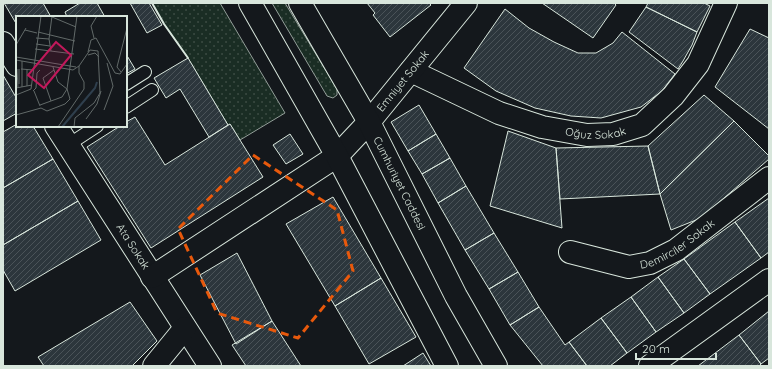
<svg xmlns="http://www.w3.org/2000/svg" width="772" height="369" viewBox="0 0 772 369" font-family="Quicksand,sans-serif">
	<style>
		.grass { fill: url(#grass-dots); stroke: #939e99 }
		.building { fill: url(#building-hatch); stroke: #d8e6dc }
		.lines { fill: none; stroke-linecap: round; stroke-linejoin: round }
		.service-casing { stroke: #d8e6dc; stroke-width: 14 }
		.minor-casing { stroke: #d8e6dc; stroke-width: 24 }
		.secondary-casing { stroke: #d8e6dc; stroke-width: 24 }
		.service { stroke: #14181c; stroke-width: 12 }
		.minor { stroke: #14181c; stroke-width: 22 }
		.secondary { stroke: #14181c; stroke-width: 22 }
		.wall { stroke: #d8e6dc; stroke-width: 2 }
		.marked { fill: none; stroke: #e8590c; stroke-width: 3; stroke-dasharray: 8 5; stroke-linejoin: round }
		.labels { text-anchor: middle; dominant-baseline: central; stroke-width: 3; stroke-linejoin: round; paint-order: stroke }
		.street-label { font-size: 11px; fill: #d8e6dc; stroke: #14181c }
		.inset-river { fill: none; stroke: #2f3f4d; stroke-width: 2 }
		.inset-road { fill: none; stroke: #626a69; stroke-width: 1 }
		.view { fill: #c2185b; fill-opacity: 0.15; stroke: #c2185b; stroke-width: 2 }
		.inset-edge { fill: none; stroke: #d8e6dc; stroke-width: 2 }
	</style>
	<defs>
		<pattern id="grass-dots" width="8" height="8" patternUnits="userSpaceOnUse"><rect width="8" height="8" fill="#1a2d24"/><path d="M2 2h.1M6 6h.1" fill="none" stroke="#3b4b43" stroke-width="1.8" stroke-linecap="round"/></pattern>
		<pattern id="building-hatch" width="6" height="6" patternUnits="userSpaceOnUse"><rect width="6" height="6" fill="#2c363c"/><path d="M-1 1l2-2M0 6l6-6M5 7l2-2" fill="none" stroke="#4a5358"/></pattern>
	</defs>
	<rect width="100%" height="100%" fill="#14181c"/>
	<path class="grass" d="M 152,3 L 220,3 L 285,113 L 240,140 L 230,124 L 228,125 L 188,58 L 164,24 Z
		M 272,3 L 285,3 L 337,89 L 337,95 L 333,98 L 327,96 Z"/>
	<path class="building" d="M 4,3 L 43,3 L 51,17 L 17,17 L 17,25 Z
		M 80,3 L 97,3 L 105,17 L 67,17 L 65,12 Z
		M 130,3 L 149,3 L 162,25 L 147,33 Z
		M 367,3 L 429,3 L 431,5 L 390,37 L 373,15 L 375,13 Z
		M 542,3 L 614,3 L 616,5 L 593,38 Z
		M 648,3 L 704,3 L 710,6 L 697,32 L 646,7 Z
		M 646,7 L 697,32 L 692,45 L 683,61 L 678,69 L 629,32 Z
		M 505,9 L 529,28 L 554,42 L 578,53 L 596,53 L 613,43 L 622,32 L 675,74 L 662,91 L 641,107 L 601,118 L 571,116 L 535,108 L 496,91 L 464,68 Z
		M 750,29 L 769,38 L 769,129 L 715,87 Z
		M 126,54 L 135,69 L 126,74 Z
		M 188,58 L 228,125 L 209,137 L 180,89 L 166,98 L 154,78 Z
		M 3,75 L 17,99 L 17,113 L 3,121 Z
		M 704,95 L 734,121 L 660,194 L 648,146 Z
		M 419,105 L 436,134 L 408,151 L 391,122 Z
		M 135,117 L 165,165 L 230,124 L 263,177 L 151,248 L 87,147 L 120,126 L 126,126 L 126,122 Z
		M 734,121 L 769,156 L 769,159 L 701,218 L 671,230 L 660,194 Z
		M 17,124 L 17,126 L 33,126 L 53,159 L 3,188 L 3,132 Z
		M 508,131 L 556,148 L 562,228 L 490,206 Z
		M 290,134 L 303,154 L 286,164 L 273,145 Z
		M 436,134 L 450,158 L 422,174 L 408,151 Z
		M 648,146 L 660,194 L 560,199 L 556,148 Z
		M 450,158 L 466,186 L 438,203 L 422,174 Z
		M 53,159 L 78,201 L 3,245 L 3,188 Z
		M 466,186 L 494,233 L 465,250 L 438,203 Z
		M 333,197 L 381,278 L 335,306 L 286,224 Z
		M 769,198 L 769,252 L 761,258 L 735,222 Z
		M 78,201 L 101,240 L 15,291 L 3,270 L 3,245 Z
		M 735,222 L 761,258 L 710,294 L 684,259 Z
		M 494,233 L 518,272 L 489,289 L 465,250 Z
		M 237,253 L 272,321 L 236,344 L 200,275 Z
		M 684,259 L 710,294 L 684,313 L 658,277 Z
		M 518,272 L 539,307 L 510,325 L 489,289 Z
		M 658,277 L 684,313 L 656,332 L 631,297 Z
		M 381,278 L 416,337 L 369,364 L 335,306 Z
		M 631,297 L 656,332 L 627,353 L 601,318 Z
		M 130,302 L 157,341 L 132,366 L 44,366 L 38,357 Z
		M 539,307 L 565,345 L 569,342 L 587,366 L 543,366 L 510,325 Z
		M 769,311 L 769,358 L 761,364 L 739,335 Z
		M 601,318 L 627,353 L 610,366 L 587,366 L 569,342 Z
		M 272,321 L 301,366 L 246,366 L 232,345 Z
		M 739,335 L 761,364 L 759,366 L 698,366 Z
		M 423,353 L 431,366 L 403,366 Z"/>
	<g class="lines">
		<g class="service-casing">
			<path id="service" d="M 126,84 L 145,72
				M 126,107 L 152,90
				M 68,145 L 97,126"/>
		</g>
		<g class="minor-casing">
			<g id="minor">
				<path d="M 3,43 L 17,65"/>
				<path id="s1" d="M 411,71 L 499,113 L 542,127 L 587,135 L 613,134 L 642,125 L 673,96 L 698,64 L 726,3"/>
				<path id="s2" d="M 56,126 L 210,366"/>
				<path id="s3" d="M 570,252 L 629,267 L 650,263 L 676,250 L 769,178"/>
				<path id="s4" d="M 152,277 L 337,156 L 369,122 L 466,3"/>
				<path d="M 154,366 L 185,328"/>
				<path d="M 650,366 L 769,280"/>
			</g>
		</g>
		<g class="secondary-casing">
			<g id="secondary">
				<path d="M 250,3 L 337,156 L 447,366"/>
				<path id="s5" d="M 300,3 L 369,122 L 456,296 L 496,366"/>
			</g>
		</g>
		<use href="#service" class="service"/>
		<use href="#minor" class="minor"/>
		<use href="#secondary" class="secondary"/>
		<path class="wall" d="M 152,3 L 164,24 L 188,58"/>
	</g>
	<path class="marked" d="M 253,155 L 337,210 L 353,271 L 298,338 L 217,313 L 178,229 Z"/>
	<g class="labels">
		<g class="street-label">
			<text stroke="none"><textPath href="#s4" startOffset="321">Emniyet Sokak</textPath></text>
			<text stroke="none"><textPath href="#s1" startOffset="197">Oğuz Sokak</textPath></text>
			<text stroke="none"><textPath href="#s5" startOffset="206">Cumhuriyet Caddesi</textPath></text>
			<text stroke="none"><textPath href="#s3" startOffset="115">Demirciler Sokak</textPath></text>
			<text stroke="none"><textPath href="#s2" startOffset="143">Ata Sokak</textPath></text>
		</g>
	</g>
	<g transform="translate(16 16)">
		<rect width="111" height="111" fill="#14181c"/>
		<path class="inset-river" d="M 46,111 L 79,72 L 81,66"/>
		<path class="inset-road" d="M 36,1 L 60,11M 9,14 L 21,17M 22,16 L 59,25M 20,22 L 33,23M 78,22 L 75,10 L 81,0M 20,28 L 34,30M 0,29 L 10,12M 19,33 L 58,38M 35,35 L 33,23 L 36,0M 72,36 L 75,24 L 80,22 L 99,57 L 104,58 L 111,48M 72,39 L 79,37 L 83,41M 0,41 L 60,51M 0,44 L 57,54 L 63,50 L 74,34 L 82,35 L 84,77 L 78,87 L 59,102 L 58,111M 37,51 L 42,66 L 51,73M 1,53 L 2,72M 5,53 L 17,54M 105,56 L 101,51 L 111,12M 3,68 L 3,53M 11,70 L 11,53M 6,71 L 6,45M 0,72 L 16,69M 15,73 L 25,0M 17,75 L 20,72 L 21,57 L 24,54M 18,75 L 24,90M 0,79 L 15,73M 35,85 L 27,62 L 38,54M 24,89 L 46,81 L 51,73 L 61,0M 25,92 L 31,95 L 49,88 L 54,83 L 51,73M 88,94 L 97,70 L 91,47M 0,99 L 25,92M 70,103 L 81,88 L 85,75M 42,111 L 68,73 L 68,66 L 63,57 L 63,50"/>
		<path class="view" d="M 40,26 L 55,39 L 28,72 L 12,59 Z"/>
		<rect width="111" height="111" class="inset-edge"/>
	</g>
	<rect width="772" height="369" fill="none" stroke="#d8e6dc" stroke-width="8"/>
	<path d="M636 353v6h80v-6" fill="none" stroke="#d8e6dc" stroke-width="2"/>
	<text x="642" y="353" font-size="12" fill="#d8e6dc" stroke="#14181c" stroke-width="3" paint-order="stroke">20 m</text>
</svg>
